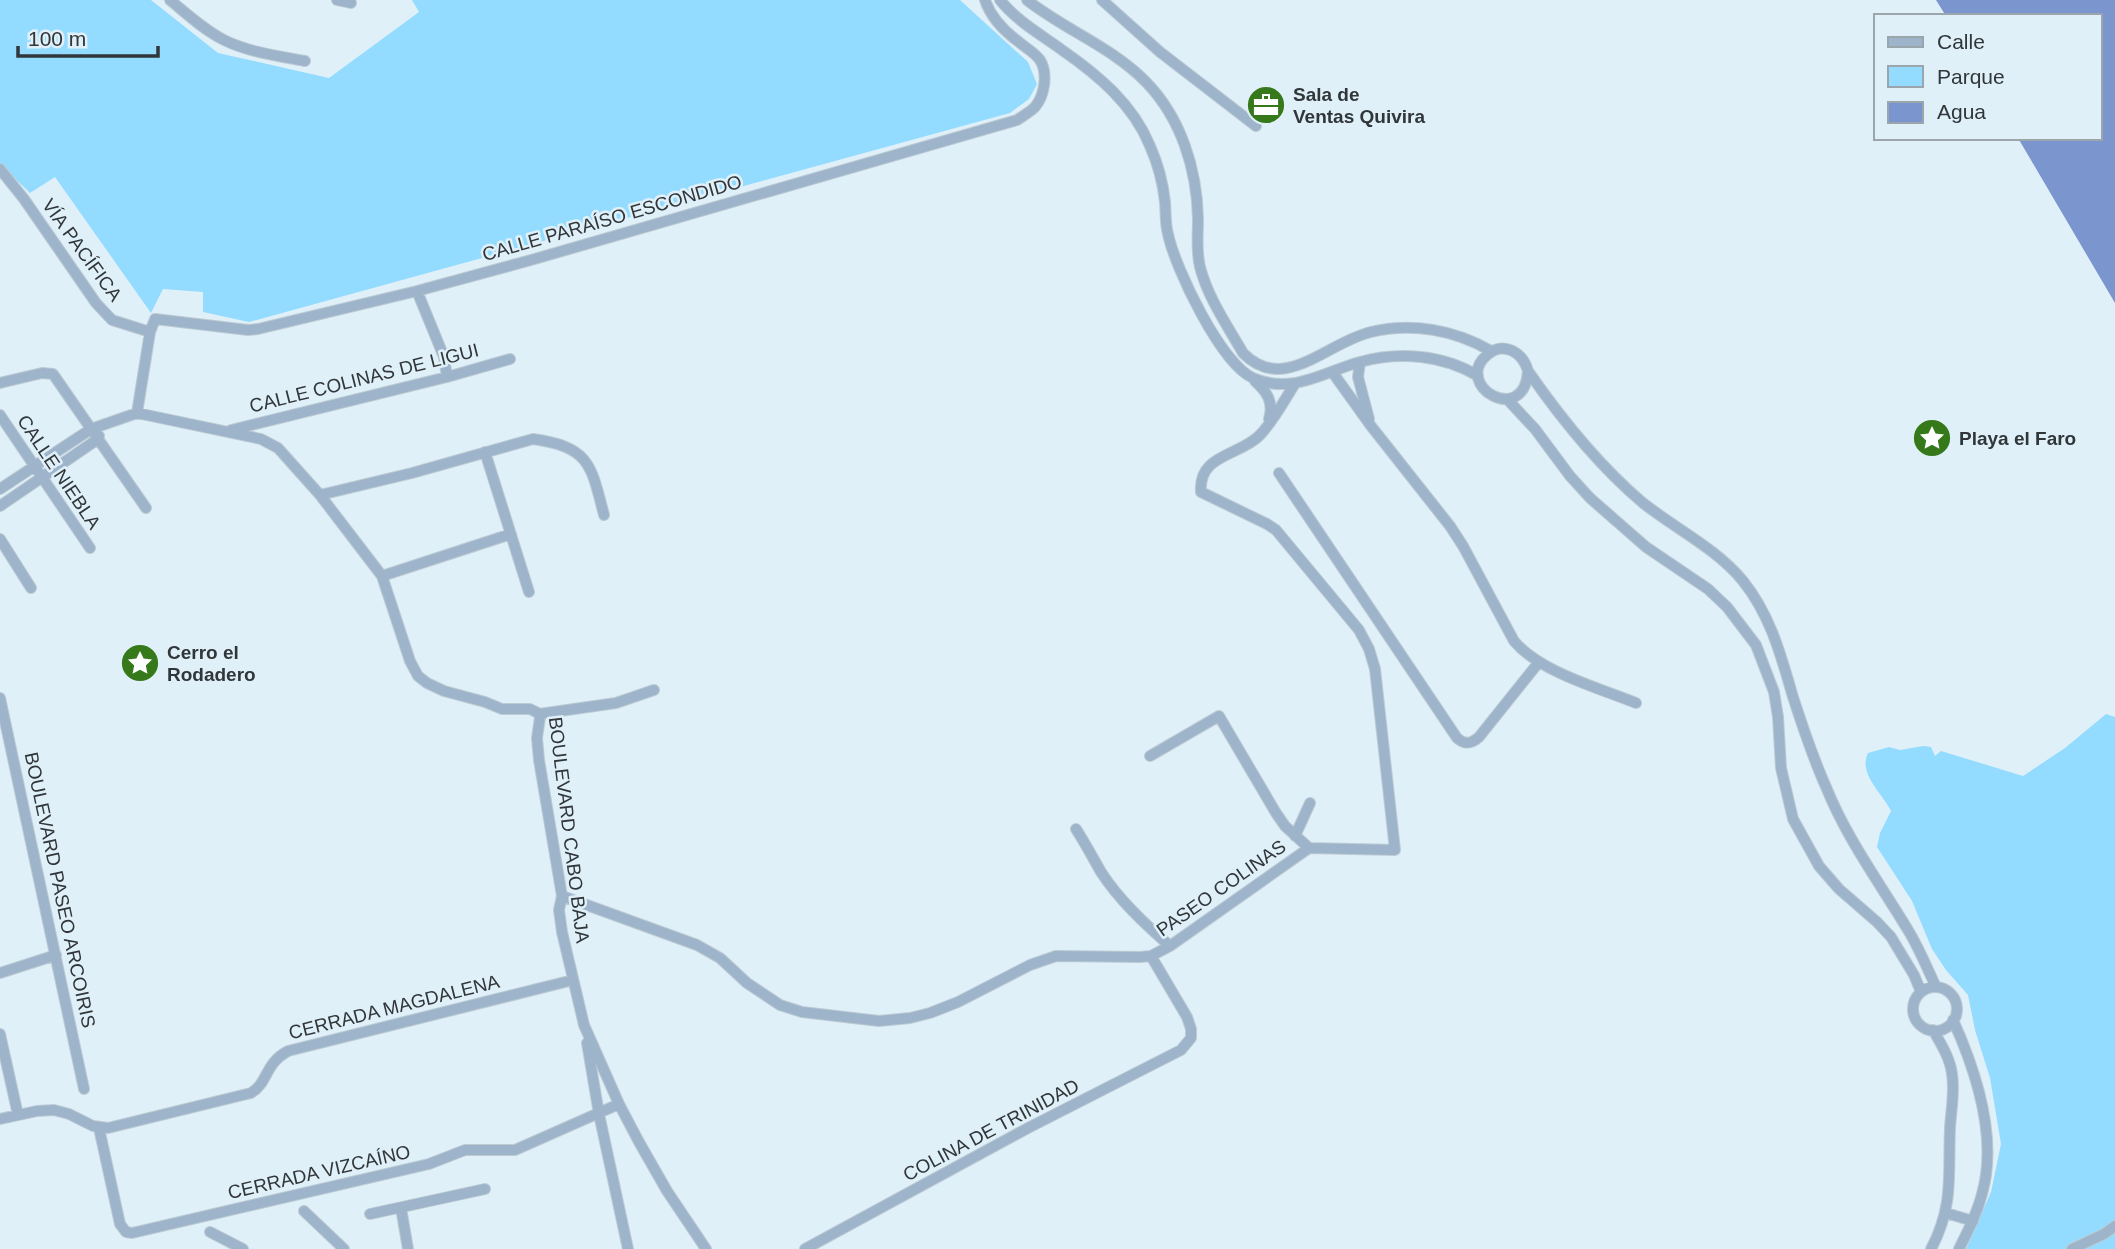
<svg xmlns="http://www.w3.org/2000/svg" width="2115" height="1249" viewBox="0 0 2115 1249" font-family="Arial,sans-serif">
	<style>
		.green { fill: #93dcff }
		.water { fill: #7b95ce }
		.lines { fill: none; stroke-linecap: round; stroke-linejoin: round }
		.street-casing { stroke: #bdcbd3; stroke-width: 12 }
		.street { stroke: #9db4cb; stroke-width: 10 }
		.labels { text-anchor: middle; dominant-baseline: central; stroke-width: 5; stroke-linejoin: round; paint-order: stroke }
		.poi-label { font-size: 19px; font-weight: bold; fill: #303639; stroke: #e0f0f9; text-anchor: start }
		.street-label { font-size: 19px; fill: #303639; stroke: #e0f0f9 }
	</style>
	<rect width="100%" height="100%" fill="#e0f0f9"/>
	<path class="green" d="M 0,0 L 151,0 L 218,53 L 329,78 L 419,12 L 412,0 L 960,0 L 1028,62 L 1037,84 L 1029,99 L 1010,113 L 249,322 L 203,312 L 203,292 L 163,289 L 151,313 L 55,177 L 30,193 L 0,164 Z
		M 2106,714 L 2115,717 L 2115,1249 L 1966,1249 L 1991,1192 L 2001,1144 L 1990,1078 L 1975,1030 L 1968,995 L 1946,970 L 1932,949 L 1912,901 L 1877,847 L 1880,833 L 1891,811 C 1882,793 1858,774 1868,753 L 1889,747 L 1900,750 L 1923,746 L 1931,747 L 1935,756 L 1941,751 L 2023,776 L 2065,748 Z"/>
	<path class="water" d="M 1936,0 L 2115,0 L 2115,303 L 2018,138 L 2099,138 L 2099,16 L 1946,16 Z"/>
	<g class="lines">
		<g class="street-casing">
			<path id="street" d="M 170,0 C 187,14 204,30 224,40 C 248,52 278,56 305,61
				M 337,0 L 351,3
				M 1000,0 C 1017,21 1040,34 1062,50 C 1098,75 1133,104 1150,146 C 1158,164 1163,183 1165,202 C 1166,213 1165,224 1168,234 C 1175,268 1221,364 1253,378 C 1292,395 1323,372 1360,362 C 1399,351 1444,355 1478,376
				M 1027,0 C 1065,30 1112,47 1146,82 C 1181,118 1197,169 1198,219 C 1198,235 1196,251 1200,267 C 1208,298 1227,325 1243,353 C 1284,395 1327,342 1371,332 C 1412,322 1455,330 1491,351
				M 1102,0 L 1160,52 L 1256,126
				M 0,169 L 24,199 L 96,303 L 112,320 L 150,332
				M 417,291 L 444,357 L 447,377
				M 1360,362 L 1358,377 L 1369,419
				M 1528,371 C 1524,428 1452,385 1487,355 C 1504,340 1523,353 1528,371 C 1562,420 1598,465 1643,503 C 1676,529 1717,549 1743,581 C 1771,616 1781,656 1793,697 C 1803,728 1813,758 1826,787 C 1847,839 1879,882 1908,930 C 1919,948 1927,968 1936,987
				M 1333,373 L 1371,426 L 1450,526 L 1463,546 L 1514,641 C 1540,672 1599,688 1636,703
				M 1255,381 C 1267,392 1274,402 1269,419
				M 0,383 L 42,373 L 53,374 L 146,508
				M 1507,399 L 1535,429 L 1570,476 L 1590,498 L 1646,547 L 1708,589 L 1727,607 L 1756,645 L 1774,692 L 1778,717 L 1781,768 L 1793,819 L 1819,866 L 1839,889 L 1877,922 L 1891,937 L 1914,975 L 1921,992
				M 137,413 L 150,332 L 155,319 L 248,330 L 258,329 L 417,291 L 531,260 L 1017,120 C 1023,116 1030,112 1035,107 C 1045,95 1048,73 1040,60 C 1035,53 1026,48 1019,42 C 1004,31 991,18 985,0
				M 0,415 L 90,548
				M 231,430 L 447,377 L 510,359
				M 485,452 L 529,592
				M 1279,473 L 1457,738 C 1465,745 1471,744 1479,737 L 1539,662
				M 0,489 L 91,429 L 137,413 L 261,439 L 278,448 L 320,495 L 382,576 L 410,661 L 418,676 L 427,683 L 444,691 L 485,702 L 502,709 L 530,709 L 538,713 L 540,717 L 537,738 L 539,760 L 562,896 L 559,910 L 562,932 L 584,1025 L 619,1104 L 639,1142 L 667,1191 L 706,1249
				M 320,495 L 412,473 L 533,439 C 590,447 591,465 604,515
				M 0,506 L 98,439 L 99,436
				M 0,539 L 31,588
				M 382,576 L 511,534
				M 0,698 L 84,1089
				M 539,714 L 616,703 L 654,690
				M 1150,756 L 1219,716 L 1276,813 L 1285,826 L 1309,848
				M 1076,829 C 1085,843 1093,858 1101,872 C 1119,900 1145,924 1170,946
				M 1295,836 L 1310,803
				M 562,896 L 697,945 L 720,958 L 747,983 L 780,1005 L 802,1012 L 879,1021 L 910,1018 L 930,1013 L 958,1002 L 1030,965 L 1056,956 L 1140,957 L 1151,956 L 1170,946 L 1309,848 L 1395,850 L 1375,669 L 1369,649 L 1359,630 L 1276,530 L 1267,524 L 1201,492 C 1198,454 1240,456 1260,435 C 1274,420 1284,401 1294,385
				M 0,973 L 56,955
				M1913 1009a22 22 0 1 1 44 0a22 22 0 1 1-44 0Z
				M 1953,1020 C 1976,1071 1998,1138 1982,1194 C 1977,1214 1968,1231 1959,1249
				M 0,1034 L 18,1115
				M 587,1043 L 599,1114 L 628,1249
				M 0,1119 L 37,1111 L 54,1110 L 69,1114 L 93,1126 L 108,1128 L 251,1093 C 269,1082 264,1064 288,1051 L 573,980
				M 99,1128 L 120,1224 L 126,1232 L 132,1233 L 429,1164 L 465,1150 L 515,1150 L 619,1104
				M 401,1208 L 408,1249
				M 304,1211 L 344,1249
				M 1946,1213 L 1973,1221
				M 370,1214 L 485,1189
				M 210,1232 L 243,1249
				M 805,1249 L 1028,1128 L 1181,1050 L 1191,1038 L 1191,1029 L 1187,1017 L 1151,956
				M 1931,1249 C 1954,1206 1948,1174 1950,1128 C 1951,1110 1955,1092 1952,1074 C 1950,1058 1941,1044 1933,1030
				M 2072,1249 L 2104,1234 L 2115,1226"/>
		</g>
		<use href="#street" class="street"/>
	</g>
	<defs>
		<g id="office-disc" transform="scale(2.0125)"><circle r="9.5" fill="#35791a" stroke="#e0f0f9"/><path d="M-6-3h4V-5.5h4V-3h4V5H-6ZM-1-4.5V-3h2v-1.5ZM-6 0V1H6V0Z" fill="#fff"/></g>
		<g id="sight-disc" transform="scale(2.0125)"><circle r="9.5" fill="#35791a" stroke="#e0f0f9"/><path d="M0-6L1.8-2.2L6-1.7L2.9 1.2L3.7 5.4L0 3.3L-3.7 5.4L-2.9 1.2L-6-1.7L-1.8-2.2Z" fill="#fff"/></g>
	</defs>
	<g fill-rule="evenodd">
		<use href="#office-disc" x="1266" y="105"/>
		<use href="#sight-disc" x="1932" y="438"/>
		<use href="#sight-disc" x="140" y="663"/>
	</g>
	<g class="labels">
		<g class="poi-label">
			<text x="1293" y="94">Sala de<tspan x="1293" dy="22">Ventas Quivira</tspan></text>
			<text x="1959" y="438">Playa el Faro</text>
			<text x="167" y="652">Cerro el<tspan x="167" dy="22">Rodadero</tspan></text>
		</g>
		<g class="street-label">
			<text transform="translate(612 218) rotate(-16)">CALLE PARAÍSO ESCONDIDO</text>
			<text transform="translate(82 250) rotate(54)">VÍA PACÍFICA</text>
			<text transform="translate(364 378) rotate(-14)">CALLE COLINAS DE LIGUI</text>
			<text transform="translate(59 472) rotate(56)">CALLE NIEBLA</text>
			<text transform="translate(569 830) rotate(83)">BOULEVARD CABO BAJA</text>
			<text transform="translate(1221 888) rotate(-35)">PASEO COLINAS</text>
			<text transform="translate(60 890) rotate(78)">BOULEVARD PASEO ARCOIRIS</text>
			<text transform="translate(394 1007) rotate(-14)">CERRADA MAGDALENA</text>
			<text transform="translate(991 1130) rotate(-28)">COLINA DE TRINIDAD</text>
			<text transform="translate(319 1172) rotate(-13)">CERRADA VIZCAÍNO</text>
		</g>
	</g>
	<rect x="1874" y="14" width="228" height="126" fill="#e0f0f9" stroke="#9aa6ac" stroke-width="2"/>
	<rect x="1888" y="37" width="35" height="10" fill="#9db4cb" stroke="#9aa6ac" stroke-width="2"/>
	<text x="1937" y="49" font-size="21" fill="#303639">Calle</text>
	<rect x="1888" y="66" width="35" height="21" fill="#93dcff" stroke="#9aa6ac" stroke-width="2"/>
	<text x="1937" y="84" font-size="21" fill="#303639">Parque</text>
	<rect x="1888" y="102" width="35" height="21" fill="#7b95ce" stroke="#9aa6ac" stroke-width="2"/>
	<text x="1937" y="119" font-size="21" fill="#303639">Agua</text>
	<path d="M18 46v10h140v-10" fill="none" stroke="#303639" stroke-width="3.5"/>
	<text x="28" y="46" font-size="21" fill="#303639" stroke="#e0f0f9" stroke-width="5" paint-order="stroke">100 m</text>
</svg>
